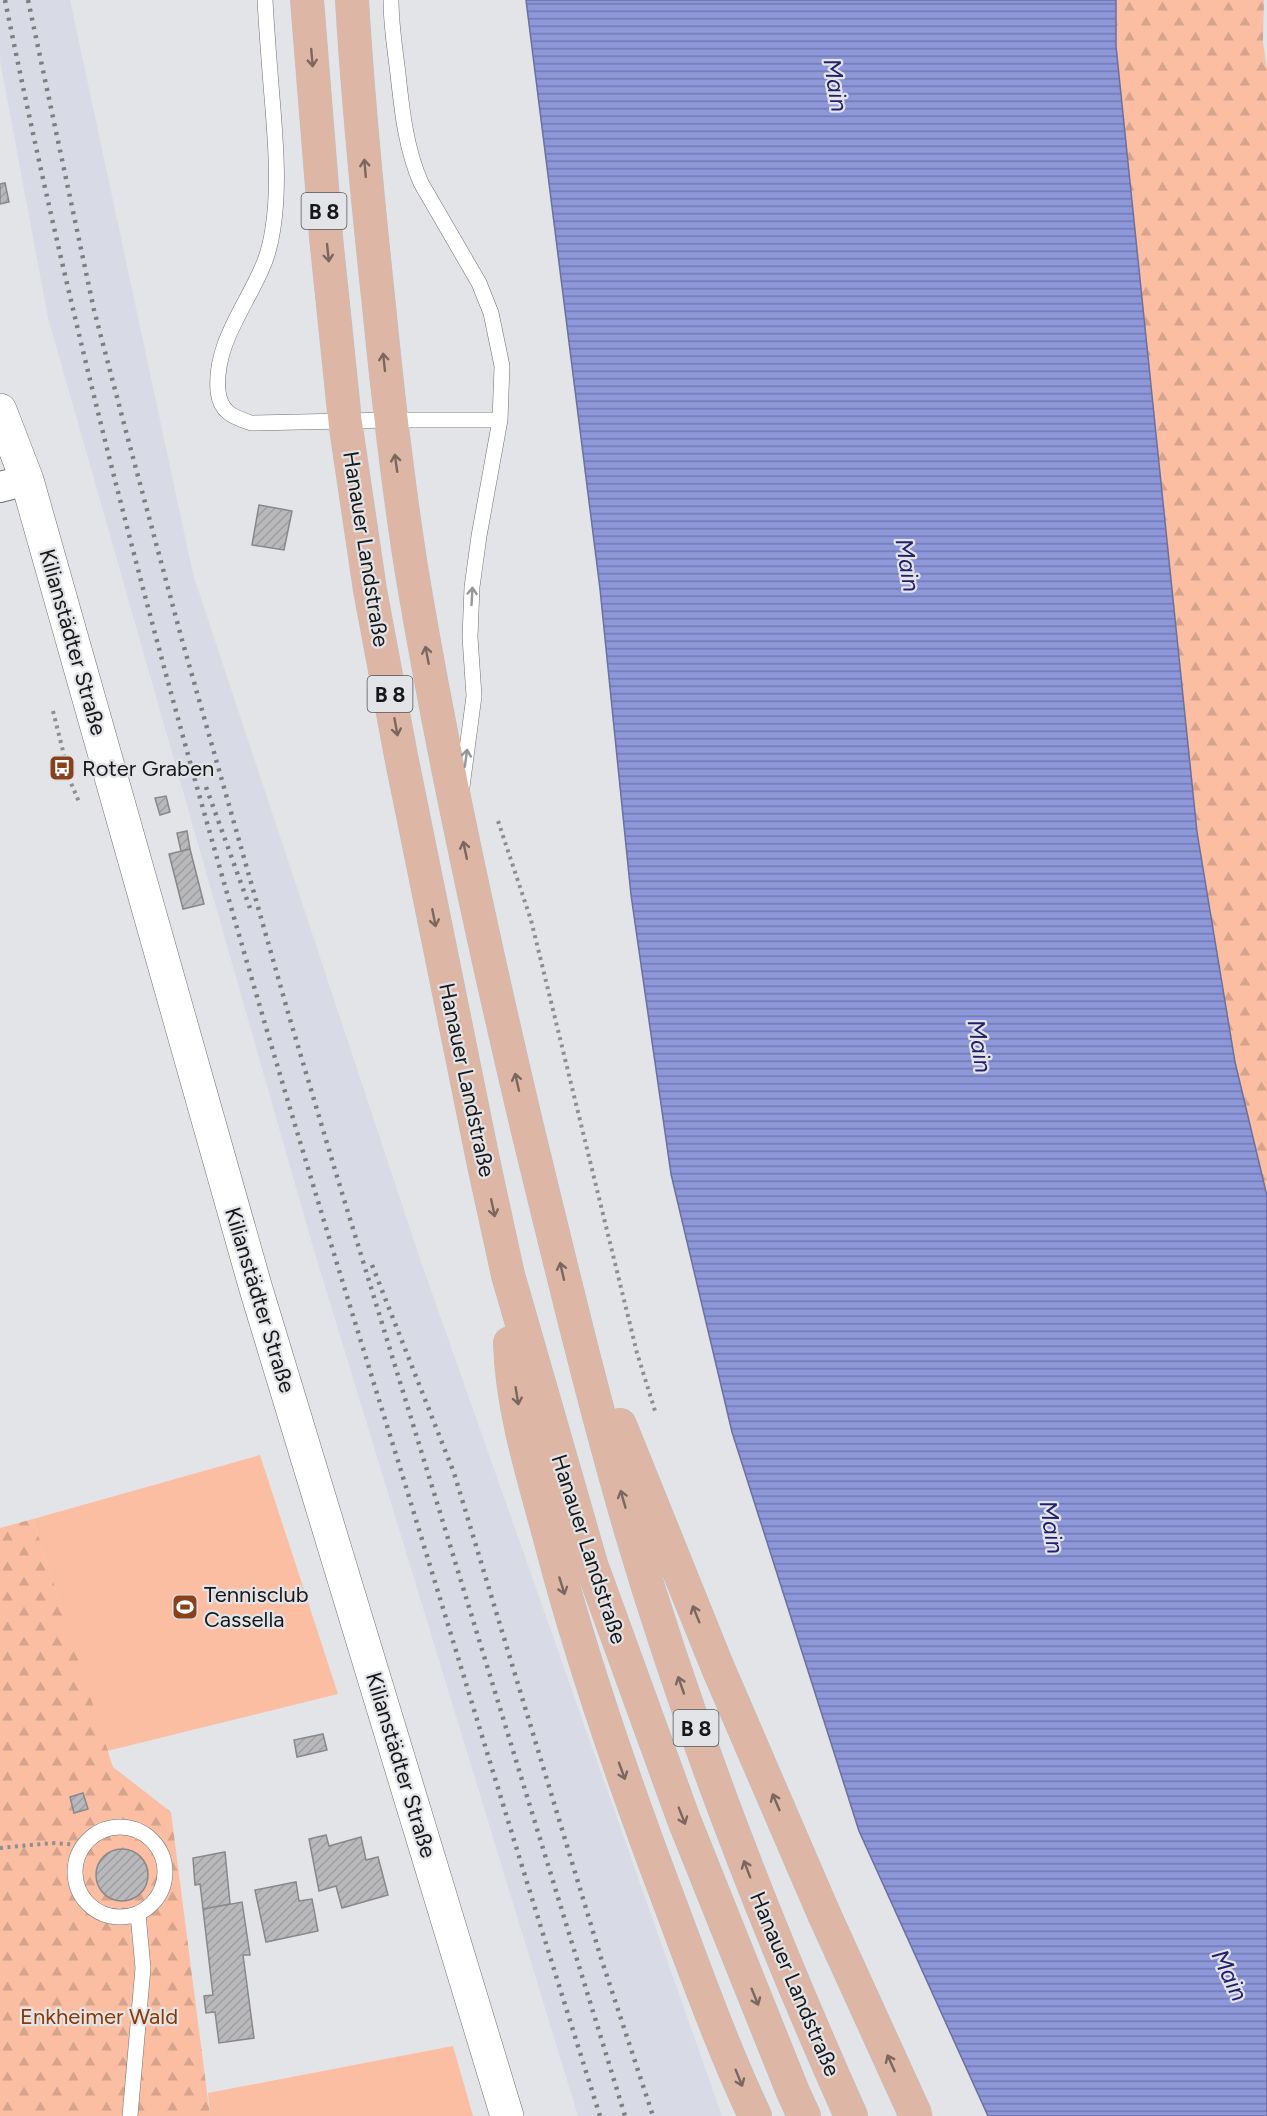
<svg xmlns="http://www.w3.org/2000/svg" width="1267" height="2116" viewBox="0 0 1267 2116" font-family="Figtree,sans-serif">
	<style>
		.built { fill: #d8dae5 }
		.green { fill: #fbbea3 }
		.forest { fill: url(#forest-firs) }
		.water { fill: url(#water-rules); stroke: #6a719f; stroke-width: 1.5 }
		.building { fill: url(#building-hatch); stroke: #88888b; stroke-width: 1.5 }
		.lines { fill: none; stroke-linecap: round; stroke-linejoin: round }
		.service-casing { stroke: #6f7072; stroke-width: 16 }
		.minor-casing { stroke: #6f7072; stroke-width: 32 }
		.tertiary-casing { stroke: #6f7072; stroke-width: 34 }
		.primary-casing { stroke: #bebebf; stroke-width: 34 }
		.path { stroke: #8d8e90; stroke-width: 4; stroke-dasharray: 3 4.5; stroke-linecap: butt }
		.service { stroke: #fff; stroke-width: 15 }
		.minor { stroke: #fff; stroke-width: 30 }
		.tertiary { stroke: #fff; stroke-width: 33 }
		.primary { stroke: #deb6a5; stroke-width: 33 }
		.rail { stroke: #7d7e80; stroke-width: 4.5; stroke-dasharray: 3 6; stroke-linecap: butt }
		.primary-bridge-casing { stroke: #bebebf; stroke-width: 34; stroke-linecap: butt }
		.primary-bridge { stroke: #deb6a5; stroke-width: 33 }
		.oneway { stroke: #7a675f }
		.oneway2 { stroke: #979798 }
		.labels { text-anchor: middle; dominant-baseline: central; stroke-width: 4.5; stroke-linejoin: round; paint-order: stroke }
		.shield { fill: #e3e4e7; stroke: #545557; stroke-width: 1.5 }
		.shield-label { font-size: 21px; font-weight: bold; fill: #171819 }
		.street-label { font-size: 22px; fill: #171819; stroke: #e3e4e7 }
		.poi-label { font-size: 22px; fill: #171819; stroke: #e3e4e7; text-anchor: start }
		.park-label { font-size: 22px; fill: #8c3800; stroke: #e3e4e7 }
		.water-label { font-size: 24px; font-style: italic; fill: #221f6c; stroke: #e3e4e7 }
	</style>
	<defs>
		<pattern id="forest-firs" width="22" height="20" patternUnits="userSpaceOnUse" patternTransform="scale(1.5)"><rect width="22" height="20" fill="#fbbea3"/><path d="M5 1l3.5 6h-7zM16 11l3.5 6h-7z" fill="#d6a38c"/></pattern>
		<pattern id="water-rules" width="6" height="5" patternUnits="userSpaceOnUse" patternTransform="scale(1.5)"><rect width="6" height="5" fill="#8d97d9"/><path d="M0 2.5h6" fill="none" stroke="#727aaf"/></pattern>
		<pattern id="building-hatch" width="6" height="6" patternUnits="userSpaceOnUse" patternTransform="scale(1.5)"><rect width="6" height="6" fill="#b9b9bc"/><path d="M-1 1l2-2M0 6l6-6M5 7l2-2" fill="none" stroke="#9e9ea1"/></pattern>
	</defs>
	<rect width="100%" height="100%" fill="#e3e4e7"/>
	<path class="built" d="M 0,0 L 70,0 L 193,574 L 420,1259 L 722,2116 L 578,2116 L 313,1247 L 48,318 L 0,60 Z"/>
	<path class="green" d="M 260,1455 L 338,1694 L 107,1751 L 33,1519 Z
		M 453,2046 L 473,2116 L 210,2116 L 208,2093 Z"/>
	<path class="forest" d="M 1116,0 L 1264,0 L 1263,42 L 1267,70 L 1267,1196 L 1235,1062 L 1197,832 L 1116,46 Z
		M 33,1519 L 113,1767 L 171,1812 L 210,2116 L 0,2116 L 0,1528 Z"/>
	<path class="water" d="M 526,0 L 1116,0 L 1116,46 L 1197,832 L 1235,1062 L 1267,1196 L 1267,2116 L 988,2116 L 859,1831 L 732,1432 L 671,1174 L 631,895 L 600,589 Z"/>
	<path class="building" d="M 5,183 L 9,202 L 0,204 L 0,184 Z
		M 259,505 L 292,511 L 284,550 L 252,545 Z
		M 166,796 L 170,812 L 160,815 L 155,798 Z
		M 187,831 L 190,849 L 181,851 L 177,833 Z
		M 190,849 L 204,904 L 183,909 L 169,854 Z
		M 323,1734 L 327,1750 L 297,1757 L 294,1740 Z
		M 83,1793 L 88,1809 L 74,1813 L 70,1797 Z
		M 326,1835 L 329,1846 L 361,1837 L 366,1860 L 378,1857 L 388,1895 L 342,1908 L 336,1886 L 319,1891 L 309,1839 Z
		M96 1875a26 26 0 1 1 52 0a26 26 0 1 1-52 0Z
		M 225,1852 L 230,1904 L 203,1909 L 200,1884 L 195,1885 L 193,1858 Z
		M 296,1882 L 299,1901 L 312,1899 L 318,1931 L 266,1942 L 255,1890 Z
		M 242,1902 L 250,1955 L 243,1955 L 254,2038 L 219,2043 L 215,2012 L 206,2013 L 204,1996 L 213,1995 L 203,1909 Z"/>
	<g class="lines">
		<g class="service-casing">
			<path id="service" d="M 265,0 C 267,36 270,73 273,109 C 276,148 279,189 273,228 C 271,242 268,255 262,268 C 245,308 214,345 218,391 C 220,412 233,417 251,423 L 390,420 L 500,420
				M 391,0 C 391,25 395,49 398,74 C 402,111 406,149 421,183 L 479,283 L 491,313 L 502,366 L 500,420 L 479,536 L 472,587 L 470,637 L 474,696 L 462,787
				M75 1872a45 45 0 1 1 90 0a45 45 0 1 1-90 0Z
				M 130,2116 L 143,1968 L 138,1914"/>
		</g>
		<g class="minor-casing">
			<path id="minor" d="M 0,487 L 27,480"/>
		</g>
		<g class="tertiary-casing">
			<path id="tertiary" d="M 0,410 L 27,480 L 256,1289 L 507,2116"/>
		</g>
		<g class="primary-casing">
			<path id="primary" d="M 307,0 L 326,237 L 345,421 L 370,590 L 401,756 L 484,1165 L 508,1275 L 591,1564 L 684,1820 L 793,2092 L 804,2116
				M 352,0 C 358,102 368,204 379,306 C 388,397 398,488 413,579 C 444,763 484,945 527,1127 C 560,1262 592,1397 631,1531 C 690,1731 766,1926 851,2116
				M 510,1343 C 512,1409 533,1475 550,1538 C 582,1662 624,1782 669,1901 C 696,1973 722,2046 755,2116
				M 620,1425 L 718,1668 L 824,1914"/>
		</g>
		<path class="path" d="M 53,711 L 71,783 L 79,802
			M 498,821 L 531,920 L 637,1353 L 656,1414
			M 0,1848 L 52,1843 L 83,1845"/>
		<use href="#service" class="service"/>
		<use href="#minor" class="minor"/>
		<use href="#tertiary" class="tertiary"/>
		<use href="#primary" class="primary"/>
		<path class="rail" d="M 5,0 C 105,495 248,980 398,1461 C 465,1680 531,1898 600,2116
			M 28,0 L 94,310 L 128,439 L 182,640 L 289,1016 L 335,1170 L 625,2116
			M 206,787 L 250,908
			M 372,1265 L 454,1473 L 601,1958 L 653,2116"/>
		<g class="primary-bridge-casing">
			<path id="primary-bridge" d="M 824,1914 L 916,2116"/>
		</g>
		<use href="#primary-bridge" class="primary-bridge"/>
	</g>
	<defs><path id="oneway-shaft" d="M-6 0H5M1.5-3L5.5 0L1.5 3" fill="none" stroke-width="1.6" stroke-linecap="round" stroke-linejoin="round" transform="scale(1.5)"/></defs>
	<g class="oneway">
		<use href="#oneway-shaft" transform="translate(312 58) rotate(85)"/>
		<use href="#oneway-shaft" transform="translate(365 168) rotate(-95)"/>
		<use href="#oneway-shaft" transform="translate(328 253) rotate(84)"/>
		<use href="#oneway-shaft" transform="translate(384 362) rotate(-96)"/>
		<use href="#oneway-shaft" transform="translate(396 463) rotate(-98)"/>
		<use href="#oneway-shaft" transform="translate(427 655) rotate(-101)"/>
		<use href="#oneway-shaft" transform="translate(396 727) rotate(80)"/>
		<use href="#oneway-shaft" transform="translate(465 850) rotate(-102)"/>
		<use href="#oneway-shaft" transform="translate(434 918) rotate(79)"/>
		<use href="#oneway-shaft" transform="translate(517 1082) rotate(-103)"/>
		<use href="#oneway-shaft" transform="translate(493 1208) rotate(78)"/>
		<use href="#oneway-shaft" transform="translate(562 1271) rotate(-103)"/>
		<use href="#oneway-shaft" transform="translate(517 1396) rotate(81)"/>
		<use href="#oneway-shaft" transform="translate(623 1499) rotate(-106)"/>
		<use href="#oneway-shaft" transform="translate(562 1586) rotate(73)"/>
		<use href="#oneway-shaft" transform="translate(696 1614) rotate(-112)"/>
		<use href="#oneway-shaft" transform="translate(681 1685) rotate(-109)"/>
		<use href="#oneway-shaft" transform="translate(622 1771) rotate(70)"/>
		<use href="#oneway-shaft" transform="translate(776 1802) rotate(-113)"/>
		<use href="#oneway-shaft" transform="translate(682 1816) rotate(69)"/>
		<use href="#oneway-shaft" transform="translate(747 1869) rotate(-111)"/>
		<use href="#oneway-shaft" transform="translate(755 1997) rotate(68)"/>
		<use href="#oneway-shaft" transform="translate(891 2063) rotate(-114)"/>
		<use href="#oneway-shaft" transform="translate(739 2078) rotate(68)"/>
	</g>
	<g class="oneway2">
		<use href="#oneway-shaft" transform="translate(472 596) rotate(-87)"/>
		<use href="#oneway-shaft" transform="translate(466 758) rotate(-82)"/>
	</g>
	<defs>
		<g id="bus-square" transform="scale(1.35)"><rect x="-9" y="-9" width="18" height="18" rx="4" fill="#87411d" stroke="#e3e4e7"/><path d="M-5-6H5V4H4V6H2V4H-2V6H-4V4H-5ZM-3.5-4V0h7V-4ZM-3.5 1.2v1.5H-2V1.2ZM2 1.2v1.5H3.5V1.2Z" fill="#fff"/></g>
		<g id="stadium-square" transform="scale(1.35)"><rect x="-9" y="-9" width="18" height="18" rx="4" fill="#87411d" stroke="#e3e4e7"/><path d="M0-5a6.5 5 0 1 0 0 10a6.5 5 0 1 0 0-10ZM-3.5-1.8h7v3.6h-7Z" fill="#fff"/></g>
	</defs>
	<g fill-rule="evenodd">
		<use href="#bus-square" x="62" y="768"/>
		<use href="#stadium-square" x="185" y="1607"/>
	</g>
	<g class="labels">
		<g class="shield">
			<rect x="301.5" y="193" width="45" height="36" rx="4.5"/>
			<rect x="367.5" y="676" width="45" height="36" rx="4.5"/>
			<rect x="673.5" y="1710" width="45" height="36" rx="4.5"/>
		</g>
		<g class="shield-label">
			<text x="324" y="211">B 8</text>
			<text x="390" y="694">B 8</text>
			<text x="696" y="1728">B 8</text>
		</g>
		<g class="street-label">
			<text transform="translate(366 549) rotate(81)">Hanauer Landstraße</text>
			<text transform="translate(73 642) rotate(74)">Kilianstädter Straße</text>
			<text transform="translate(467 1080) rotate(78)">Hanauer Landstraße</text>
			<text transform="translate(260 1300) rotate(73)">Kilianstädter Straße</text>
			<text transform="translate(589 1549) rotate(72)">Hanauer Landstraße</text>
			<text transform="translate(401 1765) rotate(73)">Kilianstädter Straße</text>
			<text transform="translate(795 1984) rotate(67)">Hanauer Landstraße</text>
		</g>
		<g class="poi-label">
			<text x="82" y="768">Roter Graben</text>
			<text x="204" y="1594">Tennisclub<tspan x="204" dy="25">Cassella</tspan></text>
		</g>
		<g class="park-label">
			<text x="99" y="2016">Enkheimer Wald</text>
		</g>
		<g class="water-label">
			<text transform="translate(836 85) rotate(81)">Main</text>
			<text transform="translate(908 565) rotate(81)">Main</text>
			<text transform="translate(980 1046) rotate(81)">Main</text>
			<text transform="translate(1052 1527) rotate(81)">Main</text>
			<text transform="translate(1230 1975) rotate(65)">Main</text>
		</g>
	</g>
</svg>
